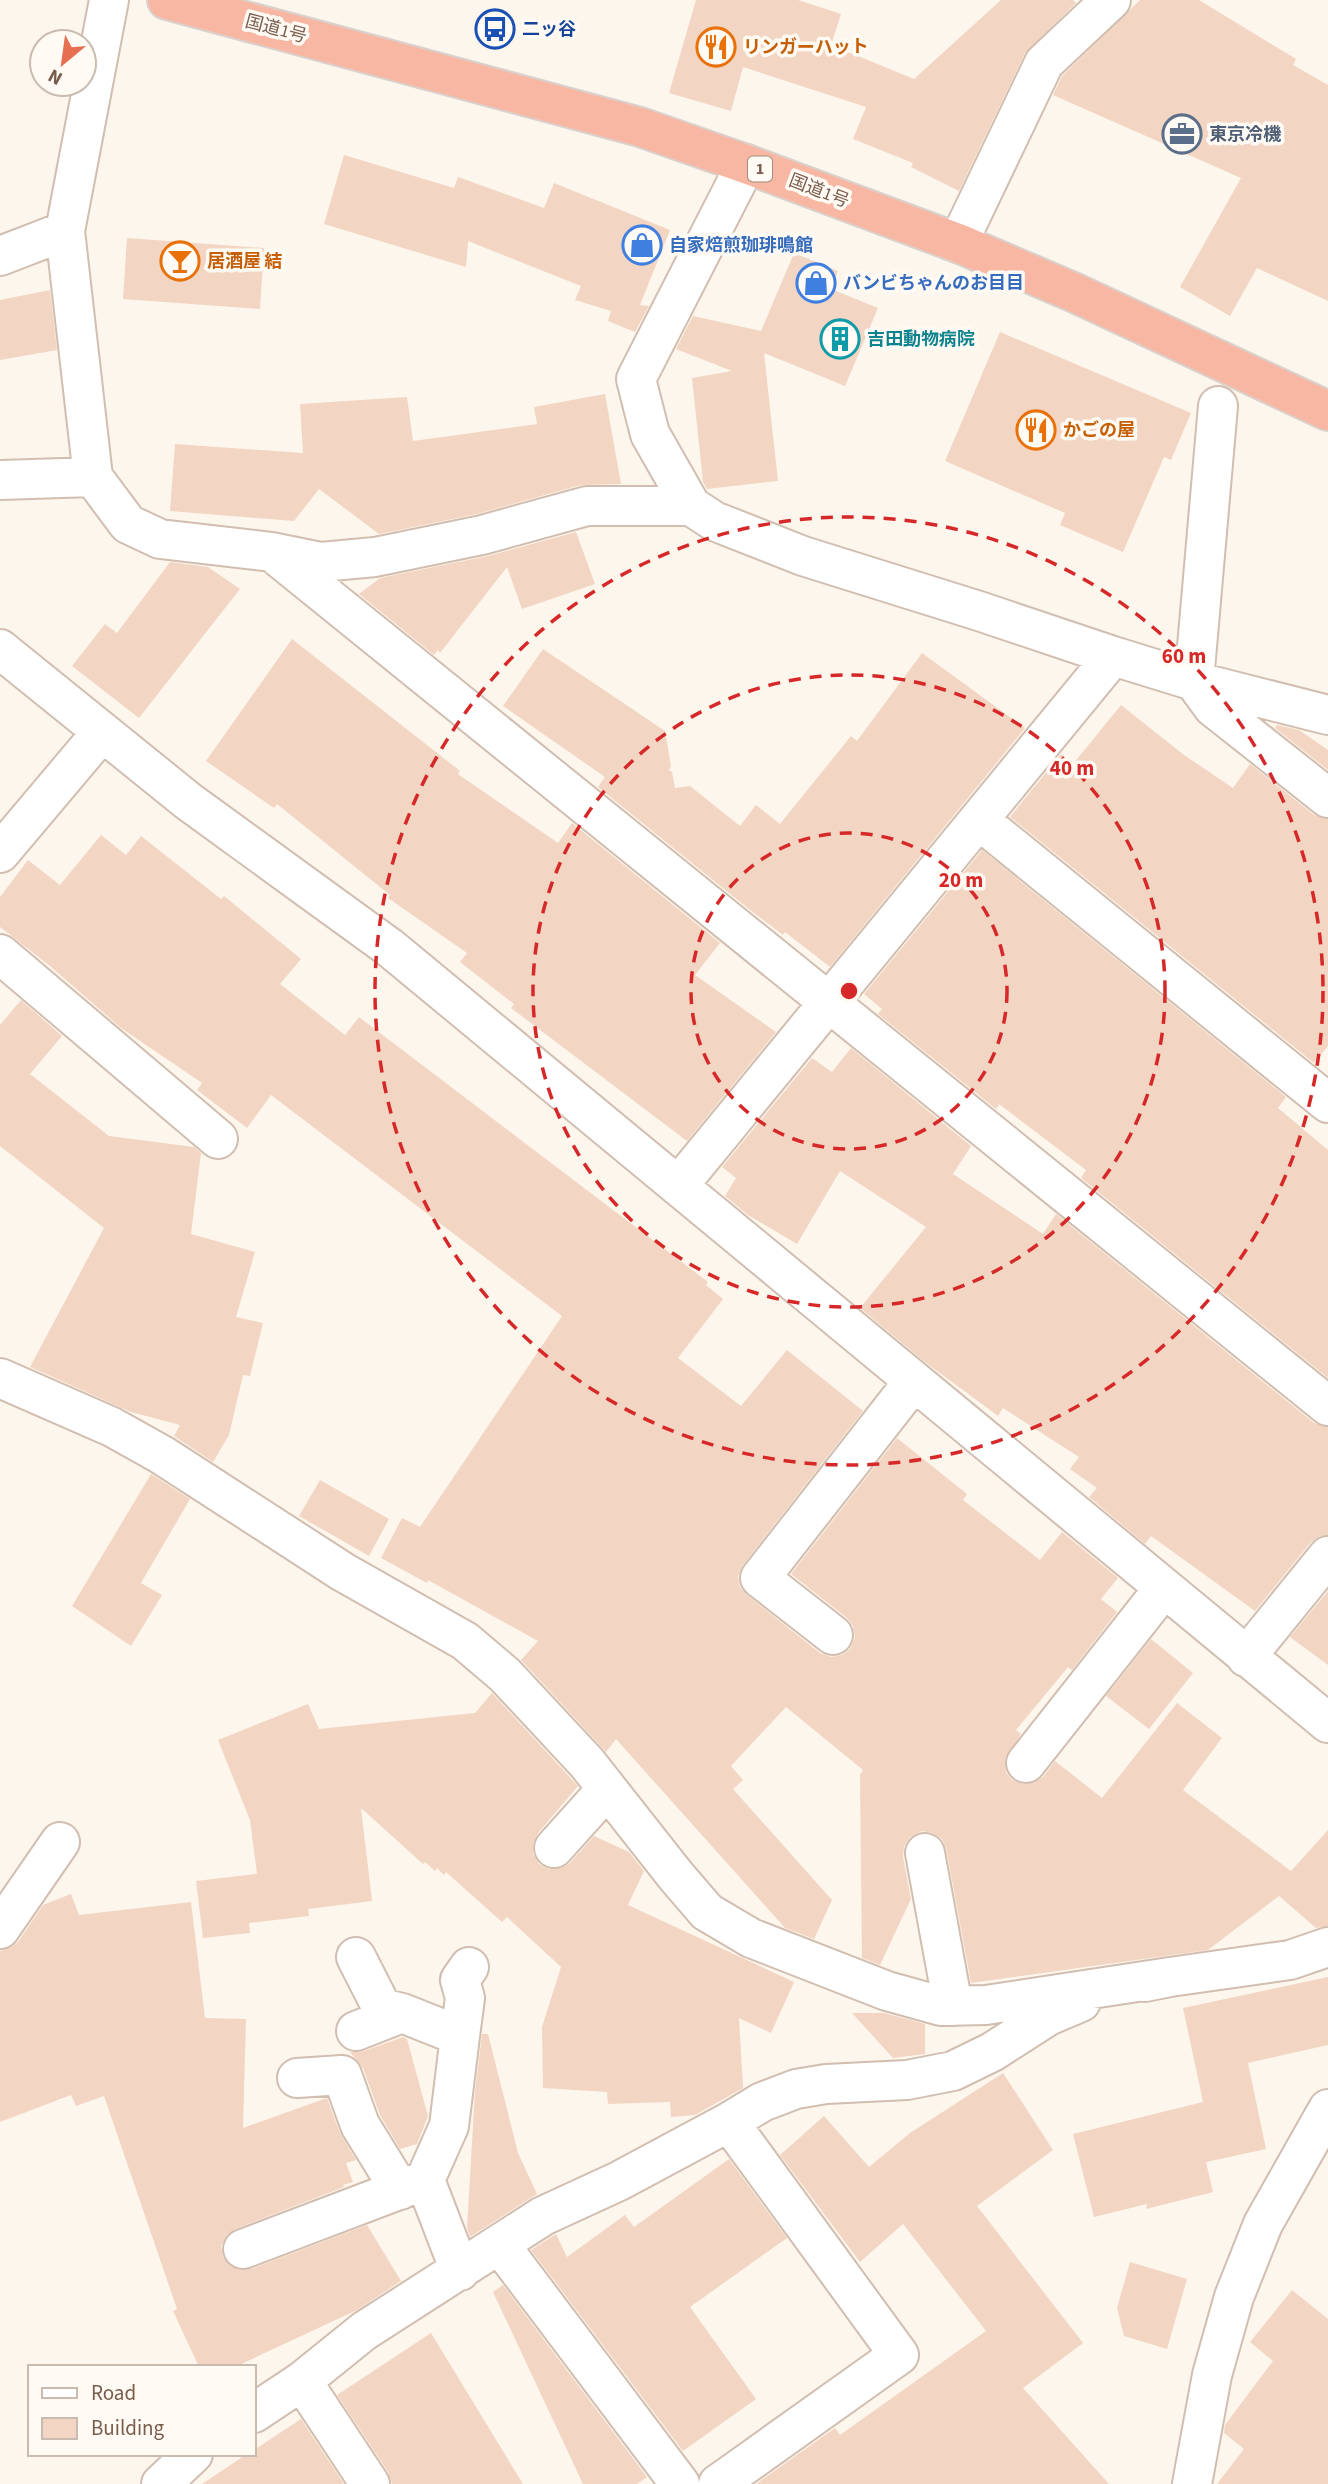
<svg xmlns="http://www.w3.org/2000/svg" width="1328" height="2484" viewBox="0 0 1328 2484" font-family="'Source Sans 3','Noto Sans JP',sans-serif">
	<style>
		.building { fill: #f3d5c3 }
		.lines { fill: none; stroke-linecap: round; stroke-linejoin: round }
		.minor-casing { stroke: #d1beb0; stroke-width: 42 }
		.highway-casing { stroke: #dad1cd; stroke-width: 42 }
		.minor { stroke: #fff; stroke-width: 38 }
		.highway { stroke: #f7b7a3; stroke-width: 38 }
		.ring { fill: none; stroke: #d62828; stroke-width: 3.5; stroke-dasharray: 12 9 }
		.labels { text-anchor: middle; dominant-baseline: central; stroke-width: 7; stroke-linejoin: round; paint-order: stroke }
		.shield { fill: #fffaf3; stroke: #a28b7f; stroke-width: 2 }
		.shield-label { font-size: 16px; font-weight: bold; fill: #7a5c4d }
		.street-label { font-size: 18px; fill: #7a5c4d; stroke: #fffaf3 }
		.transit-label { font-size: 18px; font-weight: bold; fill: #164399; stroke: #fffaf3; text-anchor: start }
		.food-label { font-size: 18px; font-weight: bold; fill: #c56008; stroke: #fffaf3; text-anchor: start }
		.service-label { font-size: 18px; font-weight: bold; fill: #4e5e75; stroke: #fffaf3; text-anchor: start }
		.shop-label { font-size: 18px; font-weight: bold; fill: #366cbe; stroke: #fffaf3; text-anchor: start }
		.culture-label { font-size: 18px; font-weight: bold; fill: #0d838f; stroke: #fffaf3; text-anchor: start }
		.centre { fill: #d62828; stroke: #fffaf3; stroke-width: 3.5 }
		.ring-label { font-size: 21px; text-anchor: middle; font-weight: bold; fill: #d62828; stroke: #fffaf3; stroke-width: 7; stroke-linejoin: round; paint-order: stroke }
	</style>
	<rect width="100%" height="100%" fill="#fdf6ec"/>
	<path class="building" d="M 696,0 L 798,0 L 841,14 L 831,45 L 914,79 L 1001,0 L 1073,0 L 1076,3 L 1025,53 L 959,191 L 911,167 L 913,163 L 853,139 L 866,107 L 743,67 L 731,111 L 669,93 Z
		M 1140,0 L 1199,0 L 1296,59 L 1293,65 L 1328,85 L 1328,301 L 1257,268 L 1230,316 L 1180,287 L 1241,178 L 1053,95 L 1062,76 Z
		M 344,155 L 454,188 L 458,177 L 544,208 L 554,183 L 670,230 L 640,305 L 649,306 L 635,332 L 608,321 L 611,311 L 575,300 L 581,286 L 468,241 L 466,267 L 324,224 Z
		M 127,238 L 264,248 L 260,309 L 123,299 Z
		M 794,253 L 838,271 L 831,289 L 878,308 L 845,386 L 764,353 L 778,481 L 707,489 L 703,482 L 692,378 L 732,371 L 676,349 L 693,316 L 761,331 Z
		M 50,290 L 57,350 L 0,360 L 0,300 Z
		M 1000,332 L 1191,413 L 1171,460 L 1164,457 L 1123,552 L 1060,525 L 1065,513 L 945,461 Z
		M 605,394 L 621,484 L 581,485 L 477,514 L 379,534 L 319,489 L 294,521 L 170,511 L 175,444 L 303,453 L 300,404 L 407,397 L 413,441 L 537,424 L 534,407 Z
		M 576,532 L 595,584 L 522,609 L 507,567 L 440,653 L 438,650 L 434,655 L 359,594 L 380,578 L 488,556 Z
		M 170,562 L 208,567 L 240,589 L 139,718 L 72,666 L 105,624 L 117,633 Z
		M 292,639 L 460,771 L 458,774 L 558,843 L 572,823 L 720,943 L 695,975 L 776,1032 L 687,1141 L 511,1008 L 514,1004 L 460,962 L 467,953 L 388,898 L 390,895 L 277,804 L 274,808 L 206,761 Z
		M 543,649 L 665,731 L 671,766 L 669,770 L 672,772 L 675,788 L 690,786 L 740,826 L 756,805 L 780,824 L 851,736 L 857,741 L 922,653 L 1025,728 L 830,967 L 785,932 L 783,935 L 750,910 L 598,787 L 605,777 L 503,706 Z
		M 1121,705 L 1184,755 L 1233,788 L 1250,764 L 1314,815 L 1328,819 L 1328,1046 L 1314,1063 L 1010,817 L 1061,754 L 1073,764 Z
		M 1277,725 L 1299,730 L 1328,750 L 1328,770 L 1275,728 Z
		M 101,835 L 126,855 L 141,836 L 221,899 L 224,896 L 301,959 L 280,984 L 345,1035 L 359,1017 L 708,1282 L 706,1285 L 723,1299 L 678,1358 L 741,1406 L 787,1350 L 863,1411 L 743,1565 L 738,1576 L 740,1587 L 747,1595 L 820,1653 L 831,1657 L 842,1655 L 850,1649 L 855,1637 L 853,1626 L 847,1618 L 791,1574 L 897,1438 L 967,1494 L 963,1500 L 1040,1560 L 1062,1532 L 1118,1578 L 1101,1599 L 1117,1612 L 1072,1670 L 1068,1667 L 1016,1730 L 1021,1734 L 1005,1759 L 1006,1772 L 1012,1780 L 1022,1784 L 1033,1783 L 1043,1777 L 1055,1761 L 1102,1798 L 1177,1703 L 1222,1738 L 1183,1790 L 1291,1871 L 1328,1830 L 1328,1926 L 1316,1928 L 1279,1896 L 1208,1950 L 971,1983 L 946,1848 L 942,1839 L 933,1833 L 922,1831 L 910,1837 L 904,1846 L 903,1857 L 911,1899 L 880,1965 L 862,1958 L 860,1775 L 863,1770 L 786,1707 L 731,1766 L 743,1780 L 733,1789 L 832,1900 L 814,1939 L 785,1928 L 616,1739 L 606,1752 L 521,1660 L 538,1641 L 428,1580 L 427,1583 L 381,1558 L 402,1518 L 420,1527 L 562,1316 L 271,1095 L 247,1128 L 197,1090 L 202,1083 L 121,1028 L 50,966 L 0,927 L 0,897 L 28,860 L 60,885 Z
		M 982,850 L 1286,1097 L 1278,1108 L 1328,1150 L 1328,1378 L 1081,1178 L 1086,1170 L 999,1104 L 996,1109 L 878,1014 L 882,1009 L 864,994 Z
		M 21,1000 L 62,1036 L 30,1074 L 109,1136 L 194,1147 L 201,1153 L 191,1234 L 255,1252 L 236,1317 L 263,1323 L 250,1376 L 243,1375 L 229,1435 L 213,1462 L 174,1436 L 180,1425 L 131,1412 L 30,1367 L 104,1228 L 0,1146 L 0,1025 Z
		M 851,1048 L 971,1146 L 953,1174 L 1043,1234 L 1056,1214 L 1314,1423 L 1328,1427 L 1328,1535 L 1320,1536 L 1311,1542 L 1255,1611 L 1151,1536 L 1145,1544 L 1089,1497 L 1097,1488 L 1070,1469 L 1079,1457 L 1003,1408 L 998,1416 L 925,1362 L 860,1308 L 926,1227 L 840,1171 L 797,1244 L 748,1215 L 725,1196 L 736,1178 L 722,1167 L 812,1058 L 832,1072 Z
		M 151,1474 L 190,1499 L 141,1583 L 162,1595 L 131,1646 L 72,1606 Z
		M 320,1480 L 389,1519 L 369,1556 L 299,1516 Z
		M 1328,1591 L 1328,1665 L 1290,1637 Z
		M 1151,1639 L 1193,1673 L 1149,1729 L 1106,1696 Z
		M 492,1693 L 578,1786 L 538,1833 L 533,1843 L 533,1854 L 539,1864 L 549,1869 L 561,1868 L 570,1863 L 594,1836 L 629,1852 L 644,1871 L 628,1905 L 794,1982 L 771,2033 L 739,2018 L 743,2088 L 695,2115 L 671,2117 L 670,2102 L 608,2104 L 607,2092 L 543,2088 L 542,2027 L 561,1967 L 507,1917 L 502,1922 L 446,1872 L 444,1875 L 437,1868 L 435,1871 L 425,1862 L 423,1864 L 361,1808 L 372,1901 L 308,1909 L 309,1916 L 249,1923 L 250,1933 L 203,1938 L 196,1881 L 257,1874 L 250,1820 L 218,1740 L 308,1704 L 319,1729 L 475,1713 Z
		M 71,1894 L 79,1915 L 191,1902 L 205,2018 L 246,2019 L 243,2128 L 327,2098 L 340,2133 L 356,2160 L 346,2163 L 353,2182 L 343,2185 L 344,2187 L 235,2229 L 227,2235 L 221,2246 L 223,2257 L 229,2265 L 239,2270 L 251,2269 L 367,2225 L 401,2281 L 357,2310 L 235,2367 L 199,2367 L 173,2311 L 177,2309 L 104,2096 L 76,2106 L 71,2095 L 0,2122 L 0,1951 L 10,1948 L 18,1942 L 43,1905 Z
		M 1328,1977 L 1328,2045 L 1248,2063 L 1266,2149 L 1206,2162 L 1213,2192 L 1146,2209 L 1147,2204 L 1094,2217 L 1073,2134 L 1203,2102 L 1183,2008 Z
		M 852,2013 L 884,2013 L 925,2024 L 925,2054 L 893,2058 Z
		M 482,2034 L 488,2034 L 518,2153 L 537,2194 L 470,2237 L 467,2228 L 475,2092 Z
		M 403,2037 L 407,2039 L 428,2116 L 417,2144 L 400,2149 L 380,2115 L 363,2068 L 350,2052 L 364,2051 Z
		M 1003,2073 L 1053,2150 L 977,2206 L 1083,2343 L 1023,2388 L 1109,2484 L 756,2484 L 835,2428 L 840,2435 L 986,2331 L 903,2224 L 860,2262 L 780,2155 L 824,2116 L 869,2167 L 910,2133 Z
		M 729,2159 L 787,2238 L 690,2307 L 756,2399 L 683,2451 L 531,2250 L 556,2234 L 567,2257 L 625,2215 L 634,2227 Z
		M 1130,2262 L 1187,2279 L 1167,2349 L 1124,2336 L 1117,2308 Z
		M 503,2285 L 647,2477 L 637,2484 L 583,2484 L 493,2292 Z
		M 1292,2290 L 1328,2319 L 1328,2484 L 1217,2484 L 1244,2449 L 1224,2433 L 1225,2425 L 1273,2361 L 1250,2342 Z
		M 431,2333 L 523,2484 L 392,2484 L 388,2472 L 337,2395 Z
		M 301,2419 L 344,2484 L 202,2484 L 247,2454 L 254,2454 L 254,2450 Z"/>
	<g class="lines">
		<g class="minor-casing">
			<path id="minor" d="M 746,164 L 636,379 L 650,434 L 691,506 L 714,521 L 803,556 L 979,611 L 1113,656 L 1194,681 L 1328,715
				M 958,243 L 1044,63 L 1111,0
				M 0,256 L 65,231
				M 1218,406 L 1194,681 L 1213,707 L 1328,798
				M 93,477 L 65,231 L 109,0
				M 0,480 L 93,477 L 128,524 L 160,539 L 272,552 L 321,562 L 375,557 L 482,535 L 587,506 L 691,506
				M 272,552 L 1328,1406
				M 0,649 L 188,801 L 389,947 L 1328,1723
				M 979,820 L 1328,1103
				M 0,853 L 102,732
				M 0,954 L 218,1139
				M 678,1186 L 1113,656
				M 0,1378 L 112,1427 L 162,1455 L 343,1572 L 465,1641 L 505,1675 L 587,1763 L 676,1876 L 707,1912 L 751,1938 L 887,1991 L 941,2006 L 986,2005 L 1170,1977
				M 833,1635 L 760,1578 L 914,1381
				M 1246,1657 L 1328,1556
				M 1026,1763 L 1164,1588
				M 554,1848 L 607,1789
				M 925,1853 L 953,2006
				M 0,1929 L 60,1842
				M 356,1957 L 382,2008 L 402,2013 L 460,2036 L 449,2126 L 425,2180 L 460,2271
				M 1145,1982 L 1170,1977 L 1290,1960 L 1328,1947
				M 356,2031 L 402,2013
				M 460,2036 L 465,1998 L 460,1980 L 469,1967
				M 297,2078 L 342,2075 L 360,2125 L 400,2190
				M 500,2245 L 680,2484
				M 243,2249 L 425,2180
				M 302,2381 L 370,2484
				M 254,2413 L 302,2381 L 364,2331 L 543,2216 L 619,2181 L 729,2122 L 762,2102 L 796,2089 L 826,2084 L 907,2080 L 953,2071 L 992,2052 L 1048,2016 L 1081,2002
				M 161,2484 L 193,2454
				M 718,2484 L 899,2355 L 729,2122
				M 1192,2484 L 1212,2375 L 1234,2297 L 1263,2224 L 1328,2109"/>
		</g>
		<g class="highway-casing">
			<path id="highway" d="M 167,0 L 640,127 L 746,164 L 958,243 L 1073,292 L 1328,411"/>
		</g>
		<use href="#minor" class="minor"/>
		<use href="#highway" class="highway"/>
	</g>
	<g class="ring">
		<circle cx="849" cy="991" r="158"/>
		<circle cx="849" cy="991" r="316"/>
		<circle cx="849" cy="991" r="474"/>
	</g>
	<defs>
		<g id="bus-ring" transform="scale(2.0125)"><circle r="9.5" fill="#fffaf3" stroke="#1a4fb4" stroke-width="1.5"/><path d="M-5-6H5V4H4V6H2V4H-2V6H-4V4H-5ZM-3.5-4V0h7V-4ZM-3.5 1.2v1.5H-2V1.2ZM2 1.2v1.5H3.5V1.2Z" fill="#1a4fb4"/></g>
		<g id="restaurant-ring" transform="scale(2.0125)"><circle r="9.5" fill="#fffaf3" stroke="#e8710a" stroke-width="1.5"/><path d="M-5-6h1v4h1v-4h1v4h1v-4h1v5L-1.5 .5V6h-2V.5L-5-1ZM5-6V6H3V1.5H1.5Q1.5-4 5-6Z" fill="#e8710a"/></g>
		<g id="office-ring" transform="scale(2.0125)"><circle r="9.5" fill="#fffaf3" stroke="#5c6f8a" stroke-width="1.5"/><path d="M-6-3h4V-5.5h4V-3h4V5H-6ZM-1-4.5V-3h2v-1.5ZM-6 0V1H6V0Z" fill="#5c6f8a"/></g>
		<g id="shop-ring" transform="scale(2.0125)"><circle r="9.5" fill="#fffaf3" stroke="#3f7fe0" stroke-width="1.5"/><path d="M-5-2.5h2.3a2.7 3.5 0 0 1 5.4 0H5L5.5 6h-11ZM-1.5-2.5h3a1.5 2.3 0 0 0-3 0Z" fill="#3f7fe0"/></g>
		<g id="bar-ring" transform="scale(2.0125)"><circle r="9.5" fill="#fffaf3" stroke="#e8710a" stroke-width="1.5"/><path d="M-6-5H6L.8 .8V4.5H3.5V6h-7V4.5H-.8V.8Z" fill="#e8710a"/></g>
		<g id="building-ring" transform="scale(2.0125)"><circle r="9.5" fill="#fffaf3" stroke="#0f9aa8" stroke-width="1.5"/><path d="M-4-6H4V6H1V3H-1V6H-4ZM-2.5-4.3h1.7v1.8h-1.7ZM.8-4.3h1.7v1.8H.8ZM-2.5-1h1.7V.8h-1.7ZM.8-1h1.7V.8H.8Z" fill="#0f9aa8"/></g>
	</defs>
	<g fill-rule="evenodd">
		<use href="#bus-ring" x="495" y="29"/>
		<use href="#restaurant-ring" x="716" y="47"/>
		<use href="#office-ring" x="1182" y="134"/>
		<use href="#shop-ring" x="642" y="245"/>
		<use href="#bar-ring" x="180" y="261"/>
		<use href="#shop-ring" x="816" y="283"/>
		<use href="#building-ring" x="840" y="339"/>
		<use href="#restaurant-ring" x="1036" y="430"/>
	</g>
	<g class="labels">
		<rect class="shield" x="748" y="156.5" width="24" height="25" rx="5"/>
		<g class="shield-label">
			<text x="760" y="169">1</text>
		</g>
		<g class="street-label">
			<text transform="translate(276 29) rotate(15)">国道1号</text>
			<text transform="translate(819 191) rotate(21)">国道1号</text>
		</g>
		<g class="transit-label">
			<text x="522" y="29">二ッ谷</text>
		</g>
		<g class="food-label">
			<text x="743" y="47">リンガーハット</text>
			<text x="207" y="261">居酒屋 結</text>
			<text x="1063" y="430">かごの屋</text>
		</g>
		<g class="service-label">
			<text x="1209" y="134">東京冷機</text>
		</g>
		<g class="shop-label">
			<text x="669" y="245">自家焙煎珈琲鳴館</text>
			<text x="843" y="283">バンビちゃんのお目目</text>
		</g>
		<g class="culture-label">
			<text x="867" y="339">吉田動物病院</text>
		</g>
	</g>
	<circle cx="849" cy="991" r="10" class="centre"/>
	<g class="ring-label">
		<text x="1184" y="663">60 m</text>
		<text x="1072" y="775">40 m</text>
		<text x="961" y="887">20 m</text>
	</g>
	<rect x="28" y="2365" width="228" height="91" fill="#fffaf3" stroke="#cabbb1" stroke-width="2"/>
	<rect x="42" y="2388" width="35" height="10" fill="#ffffff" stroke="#cabbb1" stroke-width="2"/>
	<text x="91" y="2400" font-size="21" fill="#7a5c4d">Road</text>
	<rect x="42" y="2418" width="35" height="21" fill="#f3d5c3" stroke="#cabbb1" stroke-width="2"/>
	<text x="91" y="2435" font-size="21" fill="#7a5c4d">Building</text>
	<g transform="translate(63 63) rotate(209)"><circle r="33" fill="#fffaf3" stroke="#cabbb1" stroke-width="2"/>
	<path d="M0-5L12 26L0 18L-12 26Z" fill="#e76f51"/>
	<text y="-10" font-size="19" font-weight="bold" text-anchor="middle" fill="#7a5c4d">N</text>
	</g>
</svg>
